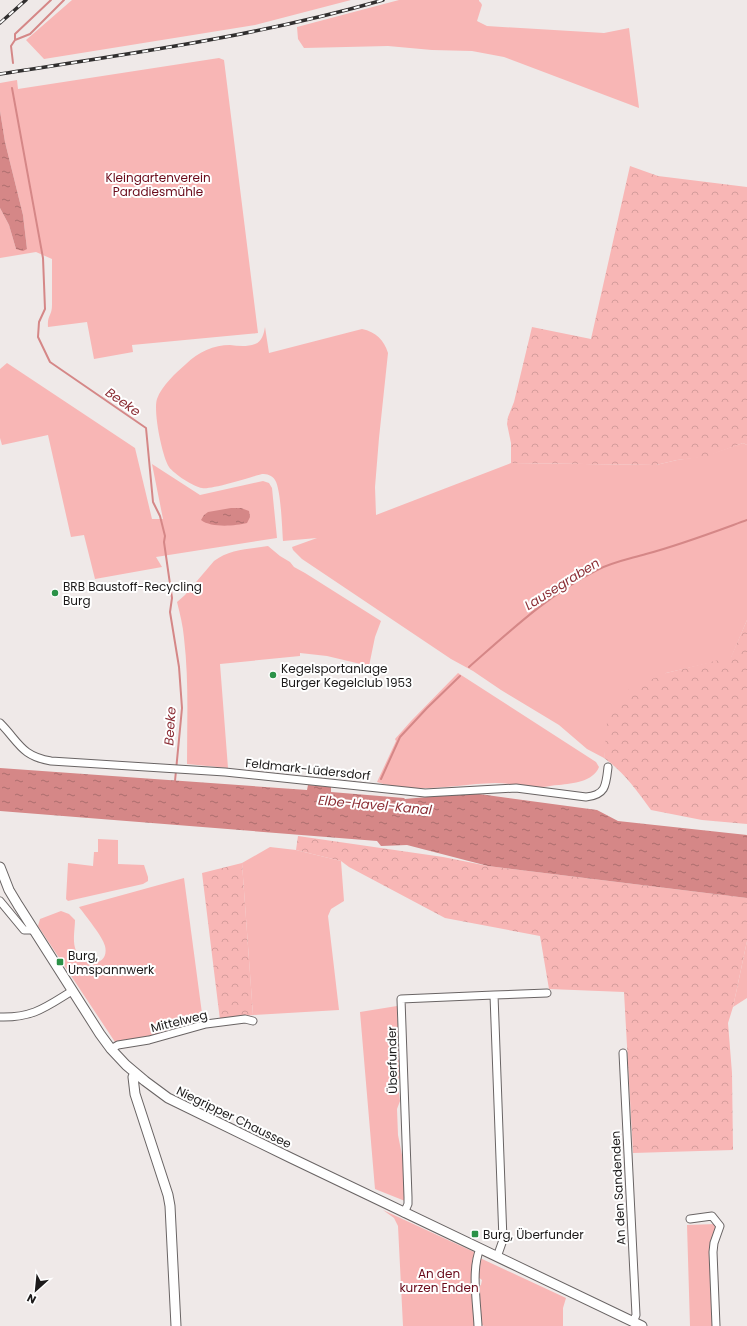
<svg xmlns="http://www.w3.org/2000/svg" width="747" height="1326" viewBox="0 0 747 1326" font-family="Poppins,sans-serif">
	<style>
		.green { fill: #f8b6b5 }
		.forest { fill: url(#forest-crowns) }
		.water { fill: url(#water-ripples) }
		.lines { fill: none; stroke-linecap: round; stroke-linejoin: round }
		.stream { stroke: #d58787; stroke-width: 2 }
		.street-casing { stroke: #696464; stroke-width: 9 }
		.secondary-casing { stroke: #696464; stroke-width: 11 }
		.street { stroke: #fff; stroke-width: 7 }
		.secondary { stroke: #fff; stroke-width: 9 }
		.rail-casing { stroke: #312f2f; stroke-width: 3.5 }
		.rail { stroke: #fff; stroke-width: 2; stroke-dasharray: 6; stroke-linecap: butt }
		.poi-dot { fill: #2b9248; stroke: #fff; stroke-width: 1.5 }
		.labels { text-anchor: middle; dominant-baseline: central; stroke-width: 4; stroke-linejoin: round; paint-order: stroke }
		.park-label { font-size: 12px; fill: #6a0b1b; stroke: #fff }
		.poi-label { font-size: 12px; fill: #1c1a1a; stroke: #fff; text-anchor: start }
		.street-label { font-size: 12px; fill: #1c1a1a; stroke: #fff }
		.water-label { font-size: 13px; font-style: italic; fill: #8c2f36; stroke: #fff }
	</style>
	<defs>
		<pattern id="forest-crowns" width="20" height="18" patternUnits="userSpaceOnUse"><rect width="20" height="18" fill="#f8b6b5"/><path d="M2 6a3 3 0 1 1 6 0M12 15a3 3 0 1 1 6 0" fill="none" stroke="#d49c9b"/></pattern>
		<pattern id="water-ripples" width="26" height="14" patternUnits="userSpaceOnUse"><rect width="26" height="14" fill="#d58787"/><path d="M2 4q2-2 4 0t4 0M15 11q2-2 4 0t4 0" fill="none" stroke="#ac6e6e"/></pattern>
	</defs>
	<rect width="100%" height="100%" fill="#efe9e8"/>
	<path class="green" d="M 72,0 L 351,0 L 255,25 L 44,59 L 26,40 Z
		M 399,0 L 479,0 L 479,1 L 481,3 L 482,5 L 477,21 L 487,26 L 604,33 L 629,28 L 639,108 L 504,57 L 472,51 L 432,50 L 388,46 L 304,48 L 298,39 L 297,27 Z
		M 219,58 L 224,60 L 258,333 L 132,345 L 133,352 L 94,359 L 87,322 L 48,327 C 47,315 52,316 52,305 L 52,259 L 36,252 L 0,258 L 0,208 L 9,225 L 16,249 L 27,249 L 23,215 L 5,142 L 0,111 L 0,83 L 17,80 L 18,89 Z
		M 265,327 L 269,353 L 362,329 C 376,332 384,340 388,353 L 379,438 L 375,487 L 376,515 L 511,463 L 656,465 L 677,460 L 705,456 L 743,443 L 747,445 L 747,620 L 731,658 L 666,673 L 605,752 L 604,758 L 587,749 L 559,725 L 501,690 L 473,671 L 451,659 L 302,559 L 293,550 L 292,547 L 317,538 L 283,541 C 282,528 281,489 275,480 C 272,475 267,474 262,474 C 251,477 211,490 202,488 C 194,487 174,474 169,467 C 162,456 153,411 157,399 C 162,385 176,373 186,364 C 198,352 214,345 230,345 C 238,346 247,347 255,344 C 262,342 264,333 265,327 Z
		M 7,363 L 135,448 L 152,519 L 163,519 L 152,464 L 200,495 L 263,481 L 269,483 L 272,488 L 277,538 L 156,557 L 162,567 L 95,579 L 84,535 L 71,537 L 48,435 L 2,445 L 0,438 L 0,369 Z
		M 268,546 L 280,556 L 290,562 L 294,567 L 305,573 L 381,621 L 375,637 L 369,666 L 327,656 L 300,653 L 300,656 L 220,664 L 228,768 L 187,764 C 187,722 189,680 184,638 C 183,626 180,614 177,602 L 185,595 L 214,561 C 229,549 250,549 268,546 Z
		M 458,673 L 596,762 L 599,767 C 593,782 573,783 559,785 C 553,785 547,787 541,787 C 526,787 511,783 495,783 C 455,784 418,795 377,782 L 396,741 L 395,739 L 411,721 Z
		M 98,839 L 118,840 L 118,864 L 144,865 L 148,877 L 148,881 L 143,884 L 68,901 L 66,899 L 68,863 L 93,866 L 94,852 L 98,852 Z
		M 270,847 L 296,850 L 341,861 L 344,901 L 331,909 L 328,916 L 339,1010 L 253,1015 L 242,863 Z
		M 184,878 L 203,1021 L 163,1034 L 117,1043 L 115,1042 L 38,926 L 40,919 L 61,911 L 69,914 L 75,920 C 75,929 72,941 76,951 C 83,968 110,967 105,946 C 103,937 85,915 79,907 Z
		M 747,941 L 747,998 L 733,1007 Z
		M 397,1006 L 400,1074 L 398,1085 L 400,1101 L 397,1109 L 398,1135 L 404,1165 L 405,1201 L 375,1189 L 360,1012 Z
		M 383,1210 L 474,1252 L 475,1256 L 472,1259 L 473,1301 L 476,1326 L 403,1326 L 398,1226 L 394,1218 Z
		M 716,1224 L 717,1227 L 714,1326 L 690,1326 L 687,1225 Z
		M 480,1258 L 566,1298 L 563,1308 L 563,1326 L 484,1326 L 480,1324 L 479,1286 L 481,1285 L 482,1280 L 478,1277 Z"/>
	<path class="forest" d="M 630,166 L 658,176 L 747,187 L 747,445 L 743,443 L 705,457 L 677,460 L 656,465 L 511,463 L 511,443 L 507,424 L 508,417 L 514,402 L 532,327 L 591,339 Z
		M 747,620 L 747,824 L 702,820 L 651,810 C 637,791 624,772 604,758 L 607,722 L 629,689 L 666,673 L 731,657 Z
		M 298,836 L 443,857 L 488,866 L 747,898 L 747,941 L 733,1007 L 728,1023 L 732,1073 L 733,1150 L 633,1153 L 624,992 L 549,989 L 540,936 L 445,918 L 349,867 L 341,861 L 296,850 Z
		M 242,863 L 253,1015 L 220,1020 L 202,873 Z"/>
	<path class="water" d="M 0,111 L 5,142 L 23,215 L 27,249 L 23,251 L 16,249 L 9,225 L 0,208 Z
		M 231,508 L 241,508 L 249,511 L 250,517 L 247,523 C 235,526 211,528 201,520 L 204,515 L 208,512 Z
		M 0,768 L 307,790 L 308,785 L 331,787 L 331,792 L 404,798 L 405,799 L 472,793 L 597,810 L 618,821 L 747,835 L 747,898 L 488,866 L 407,845 L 381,846 L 377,841 L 0,811 Z"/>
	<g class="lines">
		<path class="stream" d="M 15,40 L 30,34 L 64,0
			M 13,63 L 11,46 L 15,40 L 15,34 L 51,0
			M 12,88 L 43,258 L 45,309 L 39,322 L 38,337 L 50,362 L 146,428 L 153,502 L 160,516 L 165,536 L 164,542 L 172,598 L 170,612 L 179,667 L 182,708 L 175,781
			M 469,667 C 509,632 549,594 597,570 C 613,562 629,559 646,554 C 680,545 714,532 747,520
			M 381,779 L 400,737 L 427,708 L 460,676"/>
		<g class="street-casing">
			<path id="street" d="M 0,723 C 19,742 21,756 51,761 L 225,772 L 425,793 L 516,788 L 586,797 C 606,795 606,785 608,767
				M 0,901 L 24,930 L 33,930
				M 494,995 L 547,993
				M 0,1017 C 33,1018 46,1007 72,991
				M 111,1049 L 118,1045 L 149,1040 L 206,1024 L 245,1019 L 253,1021
				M 623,1053 L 636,1315 L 633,1322
				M 404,1213 L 408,1204 L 408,1197 L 401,999 L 494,995 L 503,1240 L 497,1257
				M 690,1219 L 712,1216 L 720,1226 L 714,1243 L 713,1252 L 716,1326
				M 478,1326 C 477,1304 471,1269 480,1249"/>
		</g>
		<g class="secondary-casing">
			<path id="secondary" d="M 0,867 L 9,890 L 18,905 L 100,1034 L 111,1049 L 126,1065 L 145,1081 L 168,1098 L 291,1158 L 642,1326
				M 135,1073 L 133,1077 L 135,1094 L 168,1195 L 170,1206 L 176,1326"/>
		</g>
		<use href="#street" class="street"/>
		<use href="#secondary" class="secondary"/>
		<g class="rail-casing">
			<path id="rail" d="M 0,23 L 26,0
				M 0,74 C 129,54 258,36 383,0"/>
		</g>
		<use href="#rail" class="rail"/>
	</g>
	<g class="poi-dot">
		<circle cx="55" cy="593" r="4"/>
		<circle cx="273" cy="675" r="4"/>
		<rect x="56" y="958" width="8" height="8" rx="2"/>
		<rect x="471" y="1230" width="8" height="8" rx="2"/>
	</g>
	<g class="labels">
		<g class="park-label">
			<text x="158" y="177">Kleingartenverein<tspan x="158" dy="14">Paradiesmühle</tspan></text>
			<text x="439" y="1273">An den<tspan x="439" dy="14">kurzen Enden</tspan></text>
		</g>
		<g class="poi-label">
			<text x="63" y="586">BRB Baustoff-Recycling<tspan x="63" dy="14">Burg</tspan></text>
			<text x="281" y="668">Kegelsportanlage<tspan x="281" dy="14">Burger Kegelclub 1953</tspan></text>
			<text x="68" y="955">Burg,<tspan x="68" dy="14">Umspannwerk</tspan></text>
			<text x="483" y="1234">Burg, Überfunder</text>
		</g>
		<g class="street-label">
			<text transform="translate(308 769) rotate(6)">Feldmark-Lüdersdorf</text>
			<text transform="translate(179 1021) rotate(-14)">Mittelweg</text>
			<text transform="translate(392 1060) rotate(-91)">Überfunder</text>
			<text transform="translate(234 1117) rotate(26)">Niegripper Chaussee</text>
			<text transform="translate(618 1188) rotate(-93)">An den Sandenden</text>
		</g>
		<g class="water-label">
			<text transform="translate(123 402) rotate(35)">Beeke</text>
			<text transform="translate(562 584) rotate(-32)">Lausegraben</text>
			<text transform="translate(170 726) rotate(-86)">Beeke</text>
			<text transform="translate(375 805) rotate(5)">Elbe-Havel-Kanal</text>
		</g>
	</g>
	<g transform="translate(36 1290) rotate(207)" stroke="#ffffff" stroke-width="3" paint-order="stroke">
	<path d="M0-3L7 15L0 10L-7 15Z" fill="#1c1a1a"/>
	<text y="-6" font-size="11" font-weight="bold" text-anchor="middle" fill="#1c1a1a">N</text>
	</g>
</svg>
